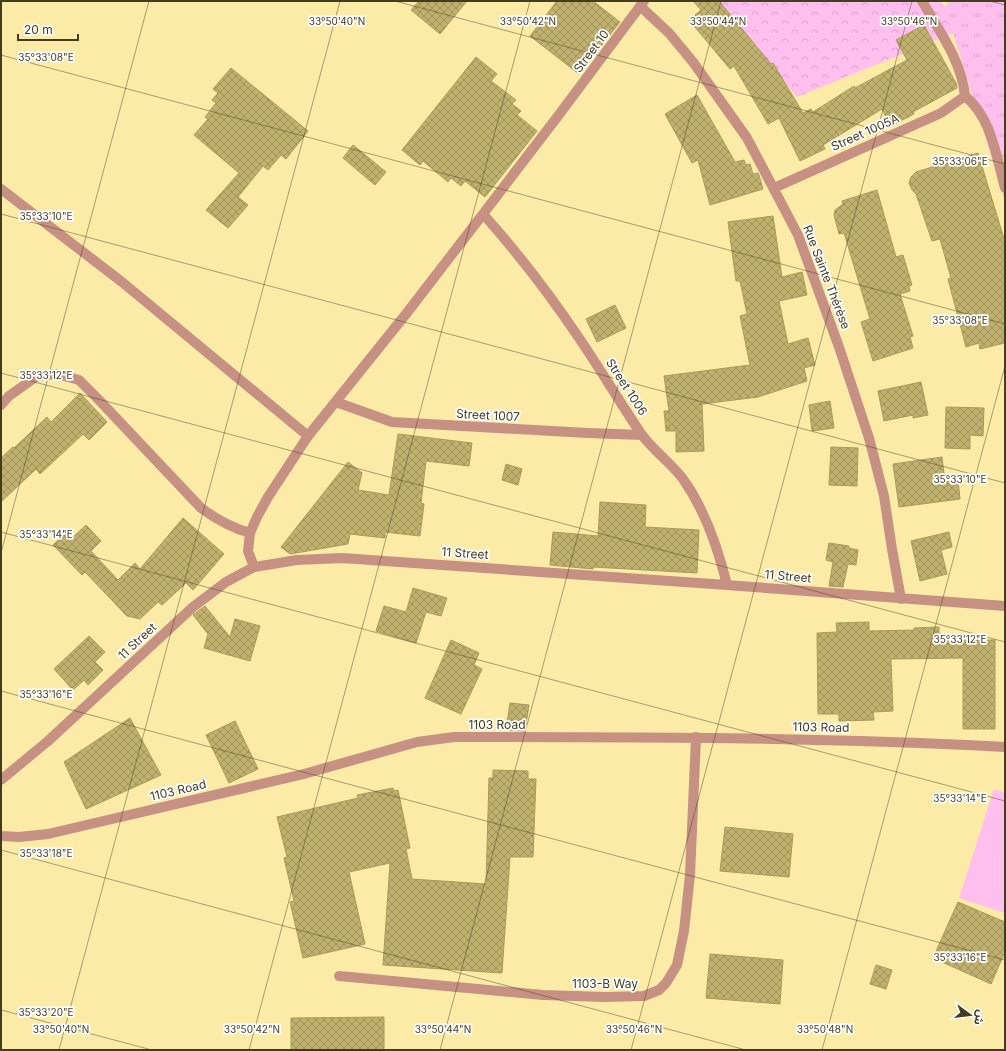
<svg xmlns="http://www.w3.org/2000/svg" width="1006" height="1051" viewBox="0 0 1006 1051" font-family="Inter,'Noto Sans Arabic',sans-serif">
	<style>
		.grass { fill: url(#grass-tufts) }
		.forest { fill: url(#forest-crowns) }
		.garden { fill: #ffbfee }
		.building { fill: url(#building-cross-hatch); stroke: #a99a58 }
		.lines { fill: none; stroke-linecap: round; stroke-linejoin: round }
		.minor { stroke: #c69182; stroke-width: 10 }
		.ticks { fill: none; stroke: #423c20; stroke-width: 1; stroke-opacity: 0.45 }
		.labels { text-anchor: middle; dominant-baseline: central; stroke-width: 3.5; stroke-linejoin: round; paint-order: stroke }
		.street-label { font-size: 12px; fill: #423c20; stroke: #fff }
		.ticks-label { font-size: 10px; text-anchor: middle; fill: #423c20; stroke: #fff; stroke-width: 3.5; stroke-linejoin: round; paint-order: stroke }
	</style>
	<defs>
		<pattern id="grass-tufts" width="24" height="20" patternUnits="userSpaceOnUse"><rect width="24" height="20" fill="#ffbfee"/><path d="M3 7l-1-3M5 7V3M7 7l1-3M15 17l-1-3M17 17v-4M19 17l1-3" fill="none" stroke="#dca5cc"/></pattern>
		<pattern id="forest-crowns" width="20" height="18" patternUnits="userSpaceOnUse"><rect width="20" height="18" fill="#ffbfee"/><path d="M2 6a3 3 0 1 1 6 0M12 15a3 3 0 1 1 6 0" fill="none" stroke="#dca5cc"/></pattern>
		<pattern id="building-cross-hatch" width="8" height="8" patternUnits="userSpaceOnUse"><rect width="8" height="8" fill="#c1b16f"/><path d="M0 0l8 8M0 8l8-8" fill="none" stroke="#9e915b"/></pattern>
	</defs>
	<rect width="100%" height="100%" fill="#fbeba7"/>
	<path class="grass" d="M 950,1 L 1005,1 L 1005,201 L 945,7 Z"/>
	<path class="forest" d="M 716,1 L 940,1 L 945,7 L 953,33 L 797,97 Z"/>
	<path class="garden" d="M 994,789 L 1005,793 L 1005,913 L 959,898 Z"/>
	<path class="building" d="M 419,1 L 467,1 L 440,34 L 411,10 Z
		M 557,1 L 593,1 L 620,22 L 579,74 L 530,36 Z
		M 693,1 L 719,1 L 771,64 L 773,63 L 803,113 L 811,109 L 813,112 L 854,86 L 855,88 L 907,60 L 896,40 L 924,25 L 956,83 L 957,88 L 913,112 L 914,114 L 891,126 L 882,109 L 823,145 L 825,149 L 800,161 L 779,118 L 768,124 L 734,66 L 730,69 L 689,20 L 701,10 Z
		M 476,57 L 497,74 L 491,81 L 516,100 L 512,104 L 521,111 L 517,115 L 537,131 L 485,197 L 465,181 L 461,186 L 451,178 L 448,182 L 423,161 L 420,165 L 402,150 Z
		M 231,68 L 308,131 L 286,159 L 281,155 L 268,170 L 263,166 L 238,197 L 248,205 L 228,228 L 206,210 L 239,173 L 194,135 L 208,119 L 205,117 L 216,103 L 212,100 L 218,93 L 213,89 Z
		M 697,95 L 735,162 L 744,160 L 746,165 L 750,164 L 753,174 L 758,173 L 759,175 L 763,189 L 710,205 L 698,160 L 692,163 L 665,114 Z
		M 353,145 L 386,172 L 375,185 L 343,158 Z
		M 978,153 L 1005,242 L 1005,343 L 980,349 L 979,343 L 966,347 L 948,279 L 951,278 L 940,239 L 932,241 L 916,194 L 912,190 L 909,183 L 911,177 L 916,172 Z
		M 877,190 L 896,257 L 903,255 L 912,285 L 909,286 L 910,291 L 900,294 L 913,336 L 910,337 L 913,348 L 873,361 L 861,322 L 870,319 L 844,233 L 839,234 L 834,215 L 835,210 L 843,204 L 842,201 Z
		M 773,216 L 782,277 L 802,272 L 807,295 L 779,301 L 788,344 L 808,338 L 815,365 L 804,368 L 807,381 L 758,397 L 702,404 L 704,451 L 676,452 L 676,431 L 666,431 L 664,411 L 669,411 L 664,376 L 750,365 L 740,316 L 747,314 L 740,281 L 736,281 L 728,222 Z
		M 615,305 L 626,328 L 597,342 L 586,319 Z
		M 921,382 L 928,415 L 913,418 L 913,415 L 884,421 L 878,391 Z
		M 80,393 L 107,422 L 89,440 L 83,434 L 40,474 L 36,469 L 1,502 L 1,458 L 13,447 L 14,448 L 47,417 L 51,422 Z
		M 830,401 L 834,428 L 812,431 L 809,405 Z
		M 946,407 L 984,408 L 983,436 L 970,435 L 970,449 L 945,448 Z
		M 398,434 L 472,443 L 469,466 L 426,461 L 421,503 L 424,504 L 420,536 L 385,532 L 385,538 L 350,534 L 348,544 L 290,554 L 281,547 L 348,462 L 362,473 L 358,490 L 389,495 Z
		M 831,447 L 858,448 L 857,486 L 829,485 Z
		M 942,457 L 945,482 L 958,480 L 960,499 L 899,507 L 893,464 Z
		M 506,464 L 522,469 L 518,485 L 502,480 Z
		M 600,502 L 646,505 L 645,527 L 699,530 L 697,573 L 593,567 L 593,569 L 550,565 L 553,532 L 598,536 Z
		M 183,518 L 224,554 L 193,590 L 186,583 L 162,605 L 158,602 L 140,619 L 127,616 L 85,572 L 82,575 L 53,545 L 67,532 L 72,538 L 86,525 L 101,541 L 91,551 L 118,580 L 135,563 L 140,569 Z
		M 949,532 L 952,547 L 941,550 L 947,574 L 920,581 L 911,541 Z
		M 829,543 L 849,546 L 849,548 L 858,550 L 856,565 L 848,564 L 843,587 L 829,586 L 833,562 L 826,560 Z
		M 413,588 L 447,598 L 441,616 L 426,612 L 416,643 L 376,631 L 384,606 L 406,612 Z
		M 205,606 L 230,637 L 235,619 L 260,626 L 250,661 L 204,648 L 208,634 L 193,615 Z
		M 869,622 L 869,631 L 914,630 L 914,628 L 939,627 L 939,640 L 995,640 L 995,729 L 963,729 L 963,658 L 892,659 L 891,660 L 893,711 L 873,712 L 874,720 L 839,721 L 839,714 L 818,714 L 817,633 L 837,632 L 836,623 Z
		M 89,636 L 105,652 L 95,662 L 103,670 L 88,685 L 84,680 L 73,690 L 54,669 Z
		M 451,640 L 479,653 L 474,665 L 482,669 L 461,714 L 425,698 Z
		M 510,703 L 529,705 L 525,731 L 506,730 Z
		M 130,718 L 161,775 L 86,809 L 64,762 Z
		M 235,721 L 258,769 L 229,783 L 206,735 Z
		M 493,770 L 528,771 L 528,779 L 536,779 L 533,857 L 510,857 L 502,973 L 383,965 L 390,863 L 349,872 L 365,944 L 303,958 L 290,902 L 294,901 L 284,858 L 287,857 L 277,817 L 358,798 L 357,795 L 393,788 L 394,791 L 398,790 L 410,848 L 406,849 L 412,879 L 486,884 L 489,778 L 493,778 Z
		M 725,827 L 793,834 L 789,877 L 720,871 Z
		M 958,902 L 1005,922 L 1005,952 L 991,984 L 933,958 Z
		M 710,954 L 783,960 L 780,1004 L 706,998 Z
		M 876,965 L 892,970 L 886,989 L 870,984 Z
		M 384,1017 L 384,1050 L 291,1050 L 291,1018 Z"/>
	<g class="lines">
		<path class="minor" d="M 922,1 C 939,30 962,62 965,96
			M 640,6 L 669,33 L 693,62 L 747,138 L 798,235 L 839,347 L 869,438 L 884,496 L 892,549 L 901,599
			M 965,96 C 992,118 996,156 1005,188
			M 774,188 L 941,113 L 965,96
			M 1,189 L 122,282 L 308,436
			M 483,214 C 518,253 550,295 579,338 C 601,370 620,403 642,435 C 654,451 671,463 683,479 C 705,510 718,548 727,585
			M 336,402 L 392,422 L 588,433 L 642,435
			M 1,405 L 9,396 L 37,376 L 57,374 L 79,380 L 99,400 L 201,508 C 216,519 232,528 250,533
			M 254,567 L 248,551 L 250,533 L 257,517 L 268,497 L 308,436 L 406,314 L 483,214 L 558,116 L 644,1
			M 1,780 L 48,741 L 193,607 L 226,582 L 254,567 L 297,560 L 342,558 L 727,585 L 1005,606
			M 1,836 L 19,837 L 48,834 L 304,774 L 417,742 L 454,737 C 638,737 822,737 1005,747
			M 339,976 L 543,995 L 605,997 L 644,996 L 659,990 L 666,983 L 677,965 L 684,931 L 690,875 L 696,737"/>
	</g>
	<path class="ticks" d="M 395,1 L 1005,164M 989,1 L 1005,5M 1,55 L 1005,324M 1,214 L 1005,483M 1,373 L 1005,642M 1,532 L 1005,801M 1,553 L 149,1M 1,691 L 1005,960M 1,850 L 746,1050M 1,1010 L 152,1050M 59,1050 L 340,1M 249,1050 L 530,1M 440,1050 L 721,1M 631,1050 L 912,1M 822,1050 L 1005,366"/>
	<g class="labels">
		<g class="street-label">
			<text transform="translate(591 51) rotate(-53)">Street 10</text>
			<text transform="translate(865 132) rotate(-24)">Street 1005A</text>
			<text transform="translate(827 277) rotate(69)">Rue Sainte Thérèse</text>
			<text transform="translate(627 387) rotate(57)">Street 1006</text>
			<text transform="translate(488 415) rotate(3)">Street 1007</text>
			<text transform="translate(465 553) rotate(4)">11 Street</text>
			<text transform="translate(788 576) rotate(5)">11 Street</text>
			<text transform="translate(137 641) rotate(-43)">11 Street</text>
			<text x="497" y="724">1103 Road</text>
			<text transform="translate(821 727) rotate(1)">1103 Road</text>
			<text transform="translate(178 790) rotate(-13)">1103 Road</text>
			<text x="605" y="983">1103-B Way</text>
		</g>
	</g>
	<g class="ticks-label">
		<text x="337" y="25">33°50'40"N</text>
		<text x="528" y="25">33°50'42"N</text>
		<text x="718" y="25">33°50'44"N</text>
		<text x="909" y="25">33°50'46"N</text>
		<text x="46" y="61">35°33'08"E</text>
		<text x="960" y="165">35°33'06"E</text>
		<text x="46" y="220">35°33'10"E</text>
		<text x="960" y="324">35°33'08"E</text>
		<text x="46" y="379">35°33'12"E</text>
		<text x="960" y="483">35°33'10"E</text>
		<text x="46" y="538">35°33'14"E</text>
		<text x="960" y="643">35°33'12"E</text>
		<text x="46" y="698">35°33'16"E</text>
		<text x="960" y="802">35°33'14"E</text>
		<text x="46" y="857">35°33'18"E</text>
		<text x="960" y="961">35°33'16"E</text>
		<text x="46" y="1016">35°33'20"E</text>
		<text x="61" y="1033">33°50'40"N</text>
		<text x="252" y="1033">33°50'42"N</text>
		<text x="443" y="1033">33°50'44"N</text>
		<text x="634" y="1033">33°50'46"N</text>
		<text x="825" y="1033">33°50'48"N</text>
	</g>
	<rect width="1006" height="1051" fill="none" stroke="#423c20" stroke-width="4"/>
	<g transform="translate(970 1015) rotate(105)" stroke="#ffffff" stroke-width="3" paint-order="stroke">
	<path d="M0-3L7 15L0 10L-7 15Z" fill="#423c20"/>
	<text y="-6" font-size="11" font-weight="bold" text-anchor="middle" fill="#423c20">ش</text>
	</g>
	<path d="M18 34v6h60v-6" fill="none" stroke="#423c20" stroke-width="2"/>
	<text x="24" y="34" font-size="12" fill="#423c20" stroke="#ffffff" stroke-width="3" paint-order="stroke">20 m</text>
</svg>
